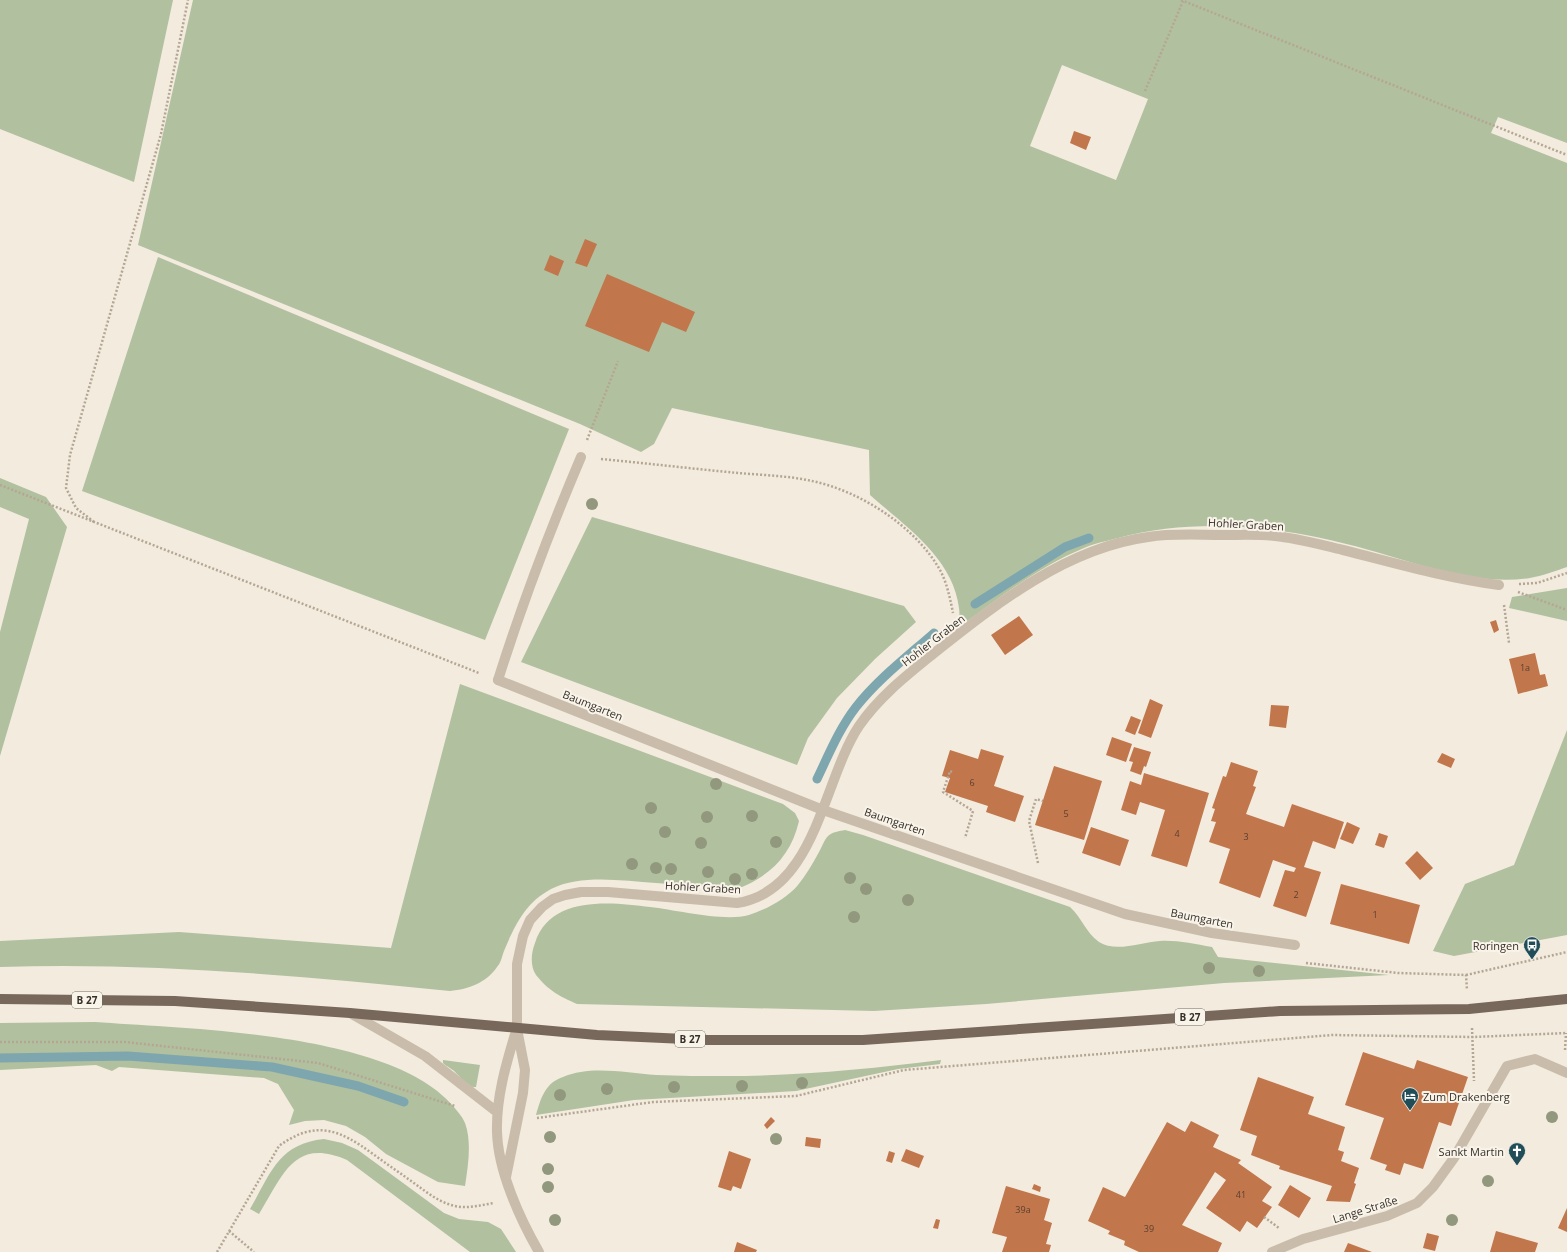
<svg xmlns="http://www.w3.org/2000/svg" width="1567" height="1252" viewBox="0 0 1567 1252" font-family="'Open Sans',sans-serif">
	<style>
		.green { fill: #b1c09e; fill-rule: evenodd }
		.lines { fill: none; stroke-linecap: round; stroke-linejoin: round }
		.stream { stroke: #7ea6ae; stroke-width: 9 }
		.building { fill: #c1764c }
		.path { stroke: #b5a694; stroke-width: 2.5; stroke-dasharray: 2 2; stroke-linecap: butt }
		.service { stroke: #c9bcaa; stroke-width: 10 }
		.minor { stroke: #c9bcaa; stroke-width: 10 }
		.primary { stroke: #78685b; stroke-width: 10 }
		.tree { fill: #91987d }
		.labels { text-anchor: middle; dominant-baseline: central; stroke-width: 4; stroke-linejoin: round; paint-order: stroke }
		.number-label { font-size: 9px; fill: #5a4132 }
		.shield { fill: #f9f4ea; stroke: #716a63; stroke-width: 1 }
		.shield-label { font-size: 10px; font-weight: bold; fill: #372f29 }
		.street-label { font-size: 11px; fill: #372f29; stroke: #f9f4ea }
		.poi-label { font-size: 11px; fill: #372f29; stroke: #f9f4ea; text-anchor: end }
	</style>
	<rect width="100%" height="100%" fill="#f2ebde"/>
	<path class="green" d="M 0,0 L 173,0 L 134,182 L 0,129 Z
		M 193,0 L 1567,0 L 1567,143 L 1498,117 L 1491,133 L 1567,163 L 1567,567 C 1555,571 1542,576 1530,578 C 1476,586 1420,564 1369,550 C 1287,527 1201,516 1118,538 C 1107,541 1095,543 1084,548 C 1038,567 999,598 959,627 C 959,621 960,614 959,608 C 953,558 905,526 870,495 L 869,450 L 672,408 L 654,444 L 641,452 L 580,424 L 138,245 ZM 1062,65 L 1148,99 L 1116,180 L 1030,146 Z
		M 158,257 L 569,429 L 485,640 L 82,491 Z
		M 0,478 L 46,497 L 67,527 L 0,756 L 0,632 L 29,519 L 0,507 Z
		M 592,517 L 904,606 L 916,622 L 875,659 L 837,698 L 808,738 L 797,765 L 521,662 Z
		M 1567,588 L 1567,621 L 1509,608 L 1512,597 Z
		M 460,684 L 783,804 L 795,813 L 799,821 C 791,856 769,877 737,889 C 710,887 683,885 656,883 C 622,881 582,874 551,889 C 525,903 515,925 504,951 C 502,956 501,963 497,967 C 486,983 469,989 450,991 C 303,976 148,962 0,967 L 0,941 L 179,932 L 391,948 Z
		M 1567,730 L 1567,935 L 1454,956 L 1433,951 L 1465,884 L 1514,865 Z
		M 845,830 L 863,835 L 1070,907 C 1082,918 1086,933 1099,942 C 1116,953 1141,942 1160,941 C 1177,940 1194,944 1212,947 L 1218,957 L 1389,975 L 1224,983 L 986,1004 L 874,1011 L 577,1004 C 559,996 549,991 536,975 C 530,966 531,953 535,943 C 550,895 611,902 650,907 C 677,910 724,922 749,915 C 767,909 786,899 798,885 C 806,875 813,863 819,852 C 822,847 824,840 828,836 C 832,832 840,831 845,830 Z
		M 95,1022 C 189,1029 390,1032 453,1106 C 457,1111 462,1116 465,1123 C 472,1142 468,1166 465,1186 L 438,1182 L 386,1154 L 365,1137 L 346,1126 L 324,1120 L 305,1121 L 289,1125 L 294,1110 L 278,1084 L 264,1078 L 119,1067 L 112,1071 L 96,1065 L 0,1070 L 0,1023 Z
		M 443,1060 L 480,1065 L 476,1087 C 465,1088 464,1080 456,1073 C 453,1069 447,1067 443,1063 Z
		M 941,1060 L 940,1064 L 898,1069 L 796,1091 L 634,1100 L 536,1115 C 541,1098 545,1083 563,1077 C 591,1065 626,1073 656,1075 C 679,1076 703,1076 726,1076 C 798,1076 870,1069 941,1060 Z
		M 324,1139 L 342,1143 L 358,1150 L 444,1213 L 459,1219 L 488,1222 L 501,1229 L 516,1252 L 470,1252 L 347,1160 C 294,1137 283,1175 259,1214 L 250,1209 C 271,1173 278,1144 324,1139 Z"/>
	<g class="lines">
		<path class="stream" d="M 975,604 L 1065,547 L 1089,538
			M 817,779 C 829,754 839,729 856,707 C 878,679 908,656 934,633
			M 0,1058 L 128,1056 L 272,1067 L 358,1086 L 404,1102"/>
	</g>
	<path class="building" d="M 1074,131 L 1091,137 L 1086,150 L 1070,143 Z
		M 585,239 L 597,244 L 587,267 L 575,263 Z
		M 550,255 L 564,261 L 558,276 L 544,270 Z
		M 607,274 L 695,312 L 686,332 L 662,322 L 649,352 L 585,326 Z
		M 1019,616 L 1033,635 L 1005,655 L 991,635 Z
		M 1496,620 L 1499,630 L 1494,633 L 1490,622 Z
		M 1535,653 L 1540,675 L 1545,674 L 1548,686 L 1518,694 L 1509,659 Z
		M 1150,699 L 1163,705 L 1151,738 L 1138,733 Z
		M 1271,705 L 1289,706 L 1286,728 L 1269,726 Z
		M 1131,716 L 1141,720 L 1135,735 L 1125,731 Z
		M 1112,737 L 1132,744 L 1126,762 L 1106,755 Z
		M 1134,747 L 1151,752 L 1146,767 L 1144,766 L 1141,775 L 1130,771 L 1133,762 L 1129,761 Z
		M 981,749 L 1004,756 L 994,786 L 1024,796 L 1015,822 L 986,812 L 988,806 L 945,792 L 950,778 L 942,776 L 950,750 L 978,759 Z
		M 1442,753 L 1455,759 L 1451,768 L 1437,762 Z
		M 1231,762 L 1258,771 L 1253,786 L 1256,787 L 1246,814 L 1284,827 L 1292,804 L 1344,822 L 1335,849 L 1313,841 L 1304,867 L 1321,872 L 1306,917 L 1273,906 L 1285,870 L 1294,872 L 1296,868 L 1273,860 L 1260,898 L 1219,883 L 1230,849 L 1209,842 L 1216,822 L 1211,821 L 1215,809 L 1212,808 L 1223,776 L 1226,777 Z
		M 1054,766 L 1102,781 L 1084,840 L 1035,825 Z
		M 1144,773 L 1209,793 L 1187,867 L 1151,856 L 1165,810 L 1140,802 L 1136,815 L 1121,810 L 1130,781 L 1141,785 Z
		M 1347,822 L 1360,828 L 1353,844 L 1340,839 Z
		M 1091,827 L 1129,840 L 1120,866 L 1082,853 Z
		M 1379,833 L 1388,836 L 1384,848 L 1375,845 Z
		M 1417,851 L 1433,868 L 1420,880 L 1405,863 Z
		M 1341,884 L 1420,905 L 1409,944 L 1330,924 Z
		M 1363,1052 L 1414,1069 L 1417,1060 L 1468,1077 L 1451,1126 L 1439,1122 L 1423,1169 L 1404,1163 L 1400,1175 L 1385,1170 L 1387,1165 L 1370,1159 L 1384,1118 L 1345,1105 Z
		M 1258,1077 L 1314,1097 L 1308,1114 L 1345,1127 L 1338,1150 L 1344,1152 L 1341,1161 L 1359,1168 L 1354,1183 L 1356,1184 L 1350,1202 L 1326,1201 L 1332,1186 L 1279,1169 L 1280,1166 L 1251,1155 L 1257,1136 L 1240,1130 Z
		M 771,1117 L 775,1121 L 767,1129 L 764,1125 Z
		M 1191,1121 L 1219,1135 L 1213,1147 L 1241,1160 L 1238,1163 L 1272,1187 L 1262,1201 L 1272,1207 L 1257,1228 L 1247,1221 L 1240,1232 L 1206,1208 L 1226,1180 L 1215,1172 L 1182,1225 L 1222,1243 L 1218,1252 L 1139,1252 L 1124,1245 L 1125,1241 L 1108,1234 L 1110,1231 L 1088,1221 L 1103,1187 L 1125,1197 L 1167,1122 L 1185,1132 Z
		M 806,1137 L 821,1139 L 820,1148 L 805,1146 Z
		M 906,1149 L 924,1156 L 919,1168 L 901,1161 Z
		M 729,1151 L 751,1159 L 741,1189 L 733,1186 L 731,1191 L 718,1187 Z
		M 889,1151 L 895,1153 L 892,1163 L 886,1161 Z
		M 1034,1184 L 1041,1187 L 1040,1192 L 1032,1189 Z
		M 1290,1185 L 1311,1198 L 1299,1218 L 1278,1205 Z
		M 1006,1186 L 1050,1199 L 1044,1220 L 1052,1223 L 1046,1244 L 1051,1245 L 1049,1252 L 1002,1252 L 1007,1237 L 992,1233 Z
		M 1567,1208 L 1567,1232 L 1558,1228 Z
		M 936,1219 L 940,1220 L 938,1229 L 933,1228 Z
		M 1496,1231 L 1538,1243 L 1535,1252 L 1490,1252 Z
		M 1427,1233 L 1439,1236 L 1435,1251 L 1423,1248 Z
		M 737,1242 L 757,1250 L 756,1252 L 734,1252 Z
		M 1348,1243 L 1372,1252 L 1344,1252 Z"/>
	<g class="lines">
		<path class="path" d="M 1181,0 L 1567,155
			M 1145,91 L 1183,1
			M 587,440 L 618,361
			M 601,459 C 644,463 686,468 728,472 C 755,475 785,475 812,481 C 860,491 915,526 940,570 C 947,583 950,598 953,613
			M 0,485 L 479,673
			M 94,522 L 76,508 L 66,488 L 70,455 L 161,134 L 188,0
			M 1519,584 L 1537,583 L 1567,573
			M 1518,592 L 1567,610
			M 1504,605 L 1509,643
			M 952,772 L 950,771 L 943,792 L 973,811 L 965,838
			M 1038,863 L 1029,821 L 1036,799 L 1043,801
			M 1306,963 L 1398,973 L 1466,975 L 1467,990
			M 1466,975 L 1567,952
			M 1472,1028 L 1474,1081
			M 0,1042 L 125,1042 L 318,1063 L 455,1106
			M 1565,1050 L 1566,1033
			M 537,1118 L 653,1102 L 796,1096 L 904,1070 L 1332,1035 L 1473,1037 L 1567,1033
			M 1264,1217 L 1279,1228
			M 229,1231 L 254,1252
			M 217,1252 L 279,1146 C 316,1119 340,1130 373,1154 C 388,1165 403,1175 418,1186 C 429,1194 441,1203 455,1206 C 468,1209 481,1205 494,1203"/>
		<path class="service" d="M 498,680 C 522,604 550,530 581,457"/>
		<path class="minor" d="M 498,680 L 823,810 L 1125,914 L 1212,933 L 1295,945
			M 350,1013 L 425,1056 L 497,1112
			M 516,1031 C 506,1064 496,1098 497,1132 C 498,1171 520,1219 539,1252
			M 506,1177 L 523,1093 L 525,1070 L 517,1029 L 517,964 L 523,936 L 530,920 L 542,907 L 553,899 L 565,895 L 581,892 L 608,892 L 737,903 C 816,891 823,780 859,726 C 879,697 906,676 933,654 C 996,604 1066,548 1148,537 C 1173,533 1198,535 1223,535 C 1240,535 1258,534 1275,536 C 1297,538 1321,545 1343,550 C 1395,563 1446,578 1499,585
			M 1272,1252 L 1303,1239 L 1387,1216 L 1417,1203 L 1433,1187 L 1454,1158 L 1507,1066 L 1535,1059 L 1567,1073"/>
		<path class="primary" d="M 0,999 L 175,1001 L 350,1013 L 597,1035 L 707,1040 L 863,1040 L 1280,1011 L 1469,1009 L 1567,999"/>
	</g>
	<g class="tree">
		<circle cx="592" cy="504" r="6"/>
		<circle cx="716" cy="784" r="6"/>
		<circle cx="651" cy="808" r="6"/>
		<circle cx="752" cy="816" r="6"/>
		<circle cx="707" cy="817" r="6"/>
		<circle cx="665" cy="832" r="6"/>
		<circle cx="776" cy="842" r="6"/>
		<circle cx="701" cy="843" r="6"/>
		<circle cx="632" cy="864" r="6"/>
		<circle cx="656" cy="868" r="6"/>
		<circle cx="671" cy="869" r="6"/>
		<circle cx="708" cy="872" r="6"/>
		<circle cx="752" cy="874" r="6"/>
		<circle cx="850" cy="878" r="6"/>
		<circle cx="735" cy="879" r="6"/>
		<circle cx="866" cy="889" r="6"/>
		<circle cx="908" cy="900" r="6"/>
		<circle cx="854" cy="917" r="6"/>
		<circle cx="1209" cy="968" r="6"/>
		<circle cx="1259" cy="971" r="6"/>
		<circle cx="802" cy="1083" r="6"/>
		<circle cx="742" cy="1086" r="6"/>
		<circle cx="674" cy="1087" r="6"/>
		<circle cx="607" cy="1089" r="6"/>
		<circle cx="560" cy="1095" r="6"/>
		<circle cx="1552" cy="1117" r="6"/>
		<circle cx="550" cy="1137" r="6"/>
		<circle cx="776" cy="1139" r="6"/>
		<circle cx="548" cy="1169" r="6"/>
		<circle cx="1488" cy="1181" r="6"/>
		<circle cx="548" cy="1187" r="6"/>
		<circle cx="555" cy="1220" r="6"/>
		<circle cx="1452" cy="1220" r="6"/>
	</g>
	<defs>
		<g id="bus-pin" transform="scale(0.9)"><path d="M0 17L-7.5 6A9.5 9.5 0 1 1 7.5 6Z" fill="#204d57" stroke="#f9f4ea"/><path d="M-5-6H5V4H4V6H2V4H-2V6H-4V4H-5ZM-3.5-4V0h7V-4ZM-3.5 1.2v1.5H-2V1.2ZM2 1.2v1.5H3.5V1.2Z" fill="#fff"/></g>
		<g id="hotel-pin" transform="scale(0.9)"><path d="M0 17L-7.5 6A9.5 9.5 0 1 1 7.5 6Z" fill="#204d57" stroke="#f9f4ea"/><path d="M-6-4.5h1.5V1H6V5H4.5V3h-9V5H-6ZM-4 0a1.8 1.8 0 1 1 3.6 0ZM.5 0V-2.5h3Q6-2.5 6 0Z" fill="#fff"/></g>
		<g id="church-pin" transform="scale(0.9)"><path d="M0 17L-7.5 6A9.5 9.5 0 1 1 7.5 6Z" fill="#204d57" stroke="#f9f4ea"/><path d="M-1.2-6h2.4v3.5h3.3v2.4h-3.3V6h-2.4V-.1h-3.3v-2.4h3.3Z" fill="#fff"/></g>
	</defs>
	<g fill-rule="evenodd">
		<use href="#bus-pin" x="1532" y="945"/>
		<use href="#hotel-pin" x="1410" y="1096"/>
		<use href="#church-pin" x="1517" y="1151"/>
	</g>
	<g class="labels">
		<g class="number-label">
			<text x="1525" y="667">1a</text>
			<text x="972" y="782">6</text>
			<text x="1066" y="813">5</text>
			<text x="1177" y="833">4</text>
			<text x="1246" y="836">3</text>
			<text x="1296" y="894">2</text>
			<text x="1375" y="914">1</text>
			<text x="1241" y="1194">41</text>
			<text x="1023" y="1209">39a</text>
			<text x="1149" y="1228">39</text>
		</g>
		<g class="shield">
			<rect x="72" y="992" width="30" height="16" rx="3"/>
			<rect x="1175" y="1009" width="30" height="16" rx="3"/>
			<rect x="675" y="1031" width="30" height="16" rx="3"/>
		</g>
		<g class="shield-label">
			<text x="87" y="1000">B 27</text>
			<text x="1190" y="1017">B 27</text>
			<text x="690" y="1039">B 27</text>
		</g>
		<g class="street-label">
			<text transform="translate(1246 524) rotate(3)">Hohler Graben</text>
			<text transform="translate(933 640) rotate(-38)">Hohler Graben</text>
			<text transform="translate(593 705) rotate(22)">Baumgarten</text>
			<text transform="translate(895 821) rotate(19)">Baumgarten</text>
			<text transform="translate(703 887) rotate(3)">Hohler Graben</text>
			<text transform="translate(1202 918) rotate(11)">Baumgarten</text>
			<text transform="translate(1365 1209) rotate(-17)">Lange Straße</text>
		</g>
		<g class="poi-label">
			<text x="1519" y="945">Roringen</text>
			<text x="1423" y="1096" text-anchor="start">Zum Drakenberg</text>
			<text x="1504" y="1151">Sankt Martin</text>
		</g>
	</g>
</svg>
